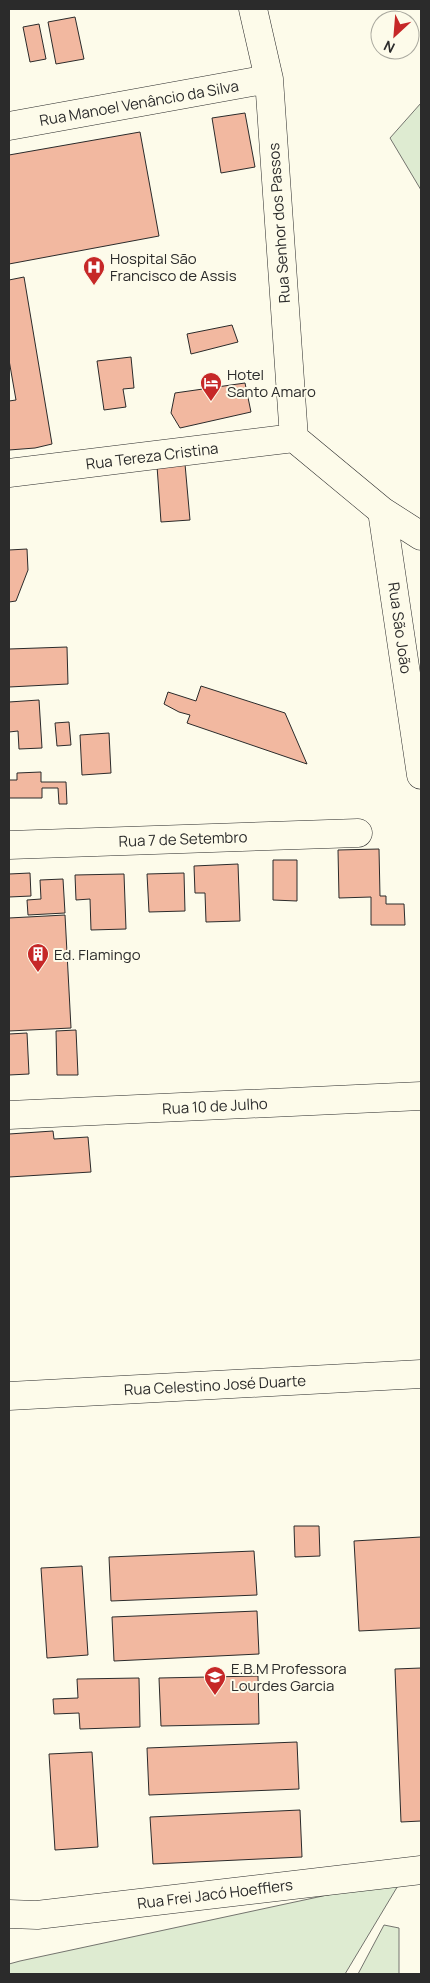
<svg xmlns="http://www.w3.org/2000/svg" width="430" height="1983" viewBox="0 0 430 1983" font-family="Manrope,sans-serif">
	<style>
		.green { fill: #deebd1; stroke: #74746e }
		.building { fill: #f2b8a0; stroke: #2b2b2b }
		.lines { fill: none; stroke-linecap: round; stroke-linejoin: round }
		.minor-casing { stroke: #2b2b2b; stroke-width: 29 }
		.minor { stroke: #fdfbea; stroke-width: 28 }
		.labels { text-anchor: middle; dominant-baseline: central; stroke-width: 4; stroke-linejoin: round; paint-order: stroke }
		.street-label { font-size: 15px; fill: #2b2b2b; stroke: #fdfbea }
		.poi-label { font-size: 15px; fill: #2b2b2b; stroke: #fdfbea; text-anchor: start }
	</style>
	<rect width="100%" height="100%" fill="#fdfbea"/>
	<path class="green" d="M 421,103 L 421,190 L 390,138 Z
		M 402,1879 L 345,1974 L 9,1974 L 9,1964 L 20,1961 Z
		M 384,1925 L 399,1928 L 399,1974 L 358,1974 Z"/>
	<path class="building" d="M 75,17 L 84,59 L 56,64 L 48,22 Z
		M 39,24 L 46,59 L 30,62 L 23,27 Z
		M 245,113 L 255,167 L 221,173 L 212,118 Z
		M 140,132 L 159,236 L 9,264 L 9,155 Z
		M 24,277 L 52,444 L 35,448 L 9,450 L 9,401 L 16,400 L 9,360 L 9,280 Z
		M 232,325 L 238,342 L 191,354 L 187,334 Z
		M 131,357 L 134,388 L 123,389 L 126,407 L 104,410 L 97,361 Z
		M 245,383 L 251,412 L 180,428 L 171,413 L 175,393 Z
		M 185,464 L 190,520 L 161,522 L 157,466 Z
		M 27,549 L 28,570 L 16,601 L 9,602 L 9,550 Z
		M 67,647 L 68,684 L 9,687 L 9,649 Z
		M 201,686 L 285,713 L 307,764 L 187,723 L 190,715 L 179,712 L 164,704 L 168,692 L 196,701 Z
		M 39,700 L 42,748 L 19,749 L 18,731 L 9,732 L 9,702 Z
		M 69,722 L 71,745 L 57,746 L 55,723 Z
		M 109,733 L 111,773 L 82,775 L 80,735 Z
		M 41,772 L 41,782 L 66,782 L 67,804 L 59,804 L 58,788 L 42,788 L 42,798 L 9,798 L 9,780 L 17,780 L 17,773 Z
		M 379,849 L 380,896 L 386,896 L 386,904 L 404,904 L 405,925 L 371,925 L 371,897 L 339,898 L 338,850 Z
		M 273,860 L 297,860 L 297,901 L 273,900 Z
		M 238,864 L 240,921 L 206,922 L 205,893 L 195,893 L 194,866 Z
		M 30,873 L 31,896 L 9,897 L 9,874 Z
		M 184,873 L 185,911 L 149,912 L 147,874 Z
		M 124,874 L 126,929 L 91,930 L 90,899 L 76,900 L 75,875 Z
		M 63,879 L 65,913 L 28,915 L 27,900 L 41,899 L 40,880 Z
		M 65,915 L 71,1028 L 9,1031 L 9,918 Z
		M 76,1030 L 78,1075 L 57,1075 L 56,1031 Z
		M 27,1033 L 29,1074 L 9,1075 L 9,1034 Z
		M 53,1131 L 54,1139 L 88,1137 L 91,1172 L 9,1177 L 9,1134 Z
		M 294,1526 L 319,1526 L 320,1556 L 295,1557 Z
		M 421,1537 L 421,1628 L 359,1631 L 354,1541 Z
		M 254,1551 L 257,1595 L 111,1601 L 109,1557 Z
		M 82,1566 L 88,1655 L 47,1658 L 41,1568 Z
		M 257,1611 L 259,1654 L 114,1661 L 112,1617 Z
		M 421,1668 L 421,1821 L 401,1822 L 395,1669 Z
		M 258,1676 L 259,1724 L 161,1726 L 159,1678 Z
		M 139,1678 L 140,1727 L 80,1729 L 79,1713 L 54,1714 L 53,1699 L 78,1698 L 77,1679 Z
		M 297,1742 L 299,1789 L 149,1795 L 147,1748 Z
		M 92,1752 L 98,1847 L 55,1850 L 49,1754 Z
		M 300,1810 L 302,1857 L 153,1864 L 150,1817 Z"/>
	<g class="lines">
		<g class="minor-casing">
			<path id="minor" d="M 253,9 L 269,79 L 294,438
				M 9,126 L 269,79
				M 294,438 L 382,511 L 421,536
				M 9,473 L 294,438
				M 382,511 L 421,775
				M 9,845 L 358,833
				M 9,1115 L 421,1096
				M 9,1396 L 421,1374
				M 9,1914 L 37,1915 L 421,1870"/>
		</g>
		<use href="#minor" class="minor"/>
	</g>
	<defs>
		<g id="hospital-pin" transform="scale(1.125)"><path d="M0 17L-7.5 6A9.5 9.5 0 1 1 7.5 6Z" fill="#c62828" stroke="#fdfbea"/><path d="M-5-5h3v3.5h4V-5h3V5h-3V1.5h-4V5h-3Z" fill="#fff"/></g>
		<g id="hotel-pin" transform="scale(1.125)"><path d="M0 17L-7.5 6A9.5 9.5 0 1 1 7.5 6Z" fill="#c62828" stroke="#fdfbea"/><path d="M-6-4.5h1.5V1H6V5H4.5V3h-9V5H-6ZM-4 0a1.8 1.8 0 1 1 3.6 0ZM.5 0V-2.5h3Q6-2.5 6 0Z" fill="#fff"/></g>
		<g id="building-pin" transform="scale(1.125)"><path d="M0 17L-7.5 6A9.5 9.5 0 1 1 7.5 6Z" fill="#c62828" stroke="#fdfbea"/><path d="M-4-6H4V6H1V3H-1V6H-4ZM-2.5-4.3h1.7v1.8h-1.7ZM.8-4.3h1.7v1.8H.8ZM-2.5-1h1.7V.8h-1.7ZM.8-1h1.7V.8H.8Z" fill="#fff"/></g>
		<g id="school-pin" transform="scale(1.125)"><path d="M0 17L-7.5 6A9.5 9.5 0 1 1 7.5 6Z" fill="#c62828" stroke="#fdfbea"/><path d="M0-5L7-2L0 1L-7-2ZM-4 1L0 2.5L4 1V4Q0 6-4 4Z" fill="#fff"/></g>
	</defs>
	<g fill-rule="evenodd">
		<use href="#hospital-pin" x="94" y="267"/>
		<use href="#hotel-pin" x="211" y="383"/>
		<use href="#building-pin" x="38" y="954"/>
		<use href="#school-pin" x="215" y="1677"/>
	</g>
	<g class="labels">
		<g class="street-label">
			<text transform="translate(139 103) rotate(-10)">Rua Manoel Venâncio da Silva</text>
			<text transform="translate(279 223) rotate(-94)">Rua Senhor dos Passos</text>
			<text transform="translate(152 456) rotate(-7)">Rua Tereza Cristina</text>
			<text transform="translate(400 628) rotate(82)">Rua São João</text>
			<text transform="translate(183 839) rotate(-2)">Rua 7 de Setembro</text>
			<text transform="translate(215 1106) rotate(-3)">Rua 10 de Julho</text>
			<text transform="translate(215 1385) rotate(-3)">Rua Celestino José Duarte</text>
			<text transform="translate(215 1894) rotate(-7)">Rua Frei Jacó Hoefflers</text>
		</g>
		<g class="poi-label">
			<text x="110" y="258">Hospital São<tspan x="110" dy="17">Francisco de Assis</tspan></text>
			<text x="227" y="374">Hotel<tspan x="227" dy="17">Santo Amaro</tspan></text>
			<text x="54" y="954">Ed. Flamingo</text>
			<text x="231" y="1668">E.B.M Professora<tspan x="231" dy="17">Lourdes Garcia</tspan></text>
		</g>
	</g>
	<rect width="430" height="1983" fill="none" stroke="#2b2b2b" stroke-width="20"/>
	<g transform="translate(395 35) rotate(206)"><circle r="24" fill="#fdfbea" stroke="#a9a89e"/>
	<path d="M0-4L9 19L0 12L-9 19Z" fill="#c62828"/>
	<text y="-8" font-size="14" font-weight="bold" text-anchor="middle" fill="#2b2b2b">N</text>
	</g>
</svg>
